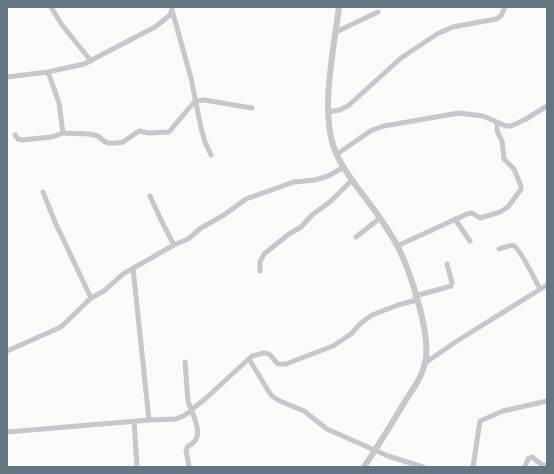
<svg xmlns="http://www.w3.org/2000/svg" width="554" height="474" viewBox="0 0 554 474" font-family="Raleway,sans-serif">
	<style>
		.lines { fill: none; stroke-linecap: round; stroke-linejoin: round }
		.minor { stroke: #c3c8cc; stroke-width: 5 }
		.tertiary { stroke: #c3c8cc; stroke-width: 6 }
	</style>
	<rect width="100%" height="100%" fill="#fafaf8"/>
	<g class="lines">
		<path class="minor" d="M 51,7 L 62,25 L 91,61
			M 172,10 L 191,78 L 201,128 L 205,142 L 211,155
			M 336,32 L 378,12
			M 48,72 L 59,103 L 63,133
			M 7,77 L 48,72 L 84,64 L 155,27 L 170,15 L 172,9
			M 328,112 L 339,110 L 348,106 L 401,58 L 437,34 L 453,27 L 496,19 L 501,16 L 505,7
			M 15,135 L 18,139 L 22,140 L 52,137 L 63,133 L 89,134 L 98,136 L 104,141 L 108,143 L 117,143 L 123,142 L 139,131 L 149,133 L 169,132 L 195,101 L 204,100 L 252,108
			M 337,154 L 372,130 L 384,126 L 459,113 L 483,116 L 506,126 L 511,126 L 526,119 L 547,106
			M 43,192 L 55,222 L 91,298
			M 150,196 L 162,222 L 174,245
			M 455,219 L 470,241
			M 356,237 L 380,218
			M 397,246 L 467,214 L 472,213 L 480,218 L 500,212 L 508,207 L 521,189 L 521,186 L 514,169 L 504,159 L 502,141 L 497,131 L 497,122
			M 499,249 C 503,248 510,244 514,246 C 520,248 536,282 540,289
			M 133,268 L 149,420
			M 260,271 L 260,262 L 264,254 L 289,234 L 301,227 L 312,215 L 331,201 L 352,180
			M 415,296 L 451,286 L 452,283 L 447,264
			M 7,351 L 61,327 L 91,298 L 104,291 L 123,274 L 174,245 L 188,239 L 201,228 L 224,215 L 246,199 L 294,182 L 315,180 L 328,176 L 344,167
			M 249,359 L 269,392 L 272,396 L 280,401 L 304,411 L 327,429 L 388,456 L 423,467
			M 185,362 L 188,401 C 191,412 208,439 188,446 L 186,450 L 189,467
			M 425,363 L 457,341 L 547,285
			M 134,421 L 137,467
			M 7,432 L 149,420 L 176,419 L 185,415 L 205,399 L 252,356 L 264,353 L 269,354 L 278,364 L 286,364 L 333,346 L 351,334 L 361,323 L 372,315 L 398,305 L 417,300
			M 473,467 L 480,421 L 503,411 L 547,401
			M 525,467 L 528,459 L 532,457 L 541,464 L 547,466"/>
		<path class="tertiary" d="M 339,7 C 334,47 321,107 333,145 C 341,171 367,198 382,221 C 388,230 394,239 399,249 C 411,274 432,337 425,363 C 422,378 412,390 404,403 C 391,425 378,446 364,467"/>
	</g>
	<rect width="554" height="474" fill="none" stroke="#657683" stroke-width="16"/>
</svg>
